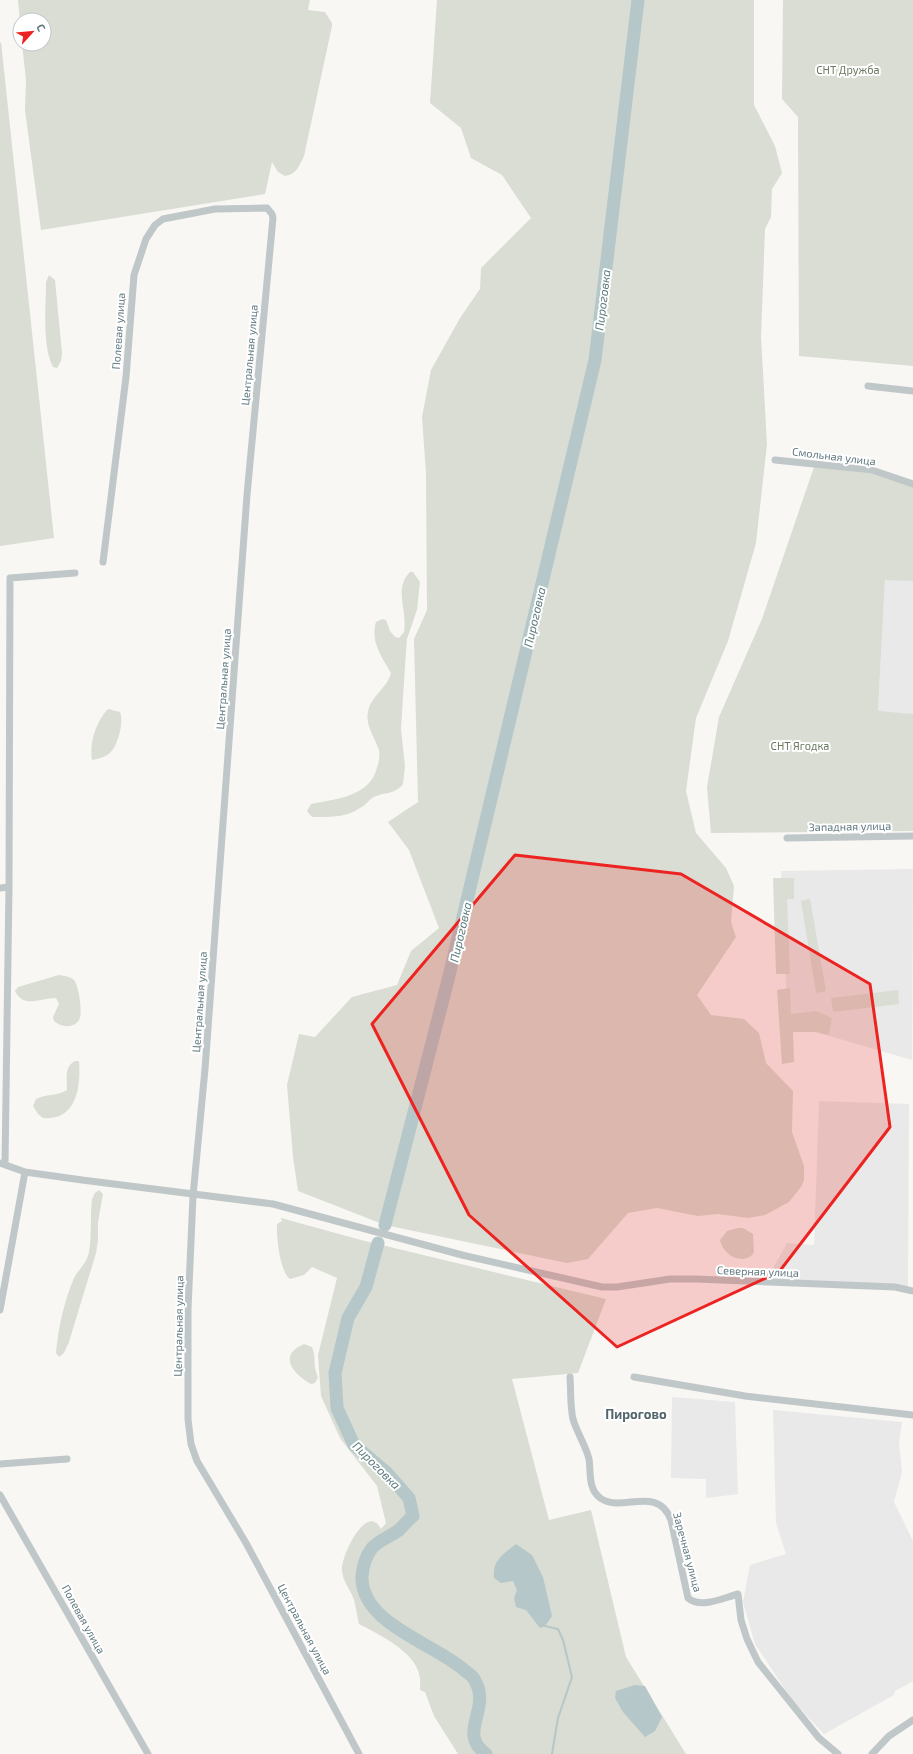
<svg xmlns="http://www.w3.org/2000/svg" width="913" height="1754" viewBox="0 0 913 1754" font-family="'Exo 2',sans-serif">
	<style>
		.built { fill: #e8e9e8 }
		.green { fill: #d9ddd3 }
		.water { fill: #b5c7c8 }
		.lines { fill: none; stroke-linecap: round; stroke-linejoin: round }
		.stream { stroke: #b5c7c8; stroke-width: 2 }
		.river { stroke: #b5c7c8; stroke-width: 13 }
		.street { stroke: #c0c7c9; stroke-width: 7 }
		.marked { fill: #ec2320; fill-opacity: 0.2; stroke: #ec2320; stroke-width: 3; stroke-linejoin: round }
		.labels { text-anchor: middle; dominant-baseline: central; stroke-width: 4; stroke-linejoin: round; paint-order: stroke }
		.park-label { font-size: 11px; fill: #6a7960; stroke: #fff }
		.street-label { font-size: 11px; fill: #617a81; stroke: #fff }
		.water-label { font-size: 12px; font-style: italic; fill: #5c7a7c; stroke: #fff }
		.quarter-label { font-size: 13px; font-weight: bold; fill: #53666c; stroke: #fff }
	</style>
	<rect width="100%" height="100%" fill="#f8f7f4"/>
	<path class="built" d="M 885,579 L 913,581 L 913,714 L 878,712 Z
		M 913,869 L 912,1060 L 788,1024 L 781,871 Z
		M 819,1101 L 909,1104 L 908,1289 L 766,1281 L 787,1243 L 814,1245 Z
		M 672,1397 L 735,1402 L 738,1494 L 706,1498 L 706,1479 L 671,1478 Z
		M 773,1410 L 902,1422 L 899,1443 L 902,1472 L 894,1502 L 913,1541 L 913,1681 L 895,1691 L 894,1695 L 824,1734 L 792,1700 L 755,1644 L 743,1602 L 750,1565 L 786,1554 L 776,1523 Z"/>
	<path class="green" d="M 18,0 L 310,0 L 308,10 L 325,12 L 332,23 L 332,26 L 304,156 C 299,166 297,174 285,176 L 278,172 L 272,162 L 265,194 L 41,230 L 25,110 L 26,80 L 22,44 L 44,44 L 44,20 L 20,20 L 20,22 Z
		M 437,0 L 754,0 L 754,105 L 775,146 L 782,173 L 772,189 L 771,217 L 765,229 L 761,337 L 767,444 L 756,543 L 728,641 L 696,718 L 686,791 L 696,833 L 726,868 L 734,886 L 731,922 L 736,937 L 697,995 L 711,1015 L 744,1019 L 759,1033 L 766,1063 L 793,1091 L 792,1132 L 804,1166 L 804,1180 L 801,1187 L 789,1202 L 765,1215 L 748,1218 L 718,1214 L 698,1216 L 657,1208 L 628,1213 L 588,1259 L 567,1263 L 385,1225 L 298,1191 L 293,1157 L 287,1085 L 299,1034 L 315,1037 L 352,997 L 397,985 L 411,951 L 439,928 L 409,850 L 388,822 L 418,802 L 414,639 L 427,610 L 426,473 L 422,417 L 431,370 L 460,318 L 480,289 L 481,268 L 531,218 L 502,175 L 471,158 L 461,128 L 430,103 Z
		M 783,0 L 913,0 L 913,366 L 799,356 L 798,117 L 782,99 Z
		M 1,42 L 54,538 L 0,546 L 0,43 Z
		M 49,275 L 55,280 L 62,353 L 61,361 L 57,368 L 53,367 C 42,347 46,306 46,282 Z
		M 814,467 L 876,474 L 913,487 L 913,581 L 885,580 L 878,711 L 913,714 L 913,831 L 711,833 L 707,787 L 719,717 L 762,619 Z
		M 410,572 L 413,572 L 420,582 L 417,610 L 407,639 L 406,651 L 401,729 L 405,766 L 403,784 C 395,795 382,792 372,798 C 368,801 365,806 360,808 C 346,818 328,817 312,817 L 307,811 L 311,804 C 336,799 369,797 377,768 C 379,762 380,756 379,750 C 375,738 365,725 368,712 C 370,697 388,687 391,673 C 382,657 370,642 376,622 L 382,619 L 386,620 L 390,631 L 395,637 L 399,638 L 404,632 C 408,611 393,589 410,572 Z
		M 108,709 L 120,712 C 124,722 118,745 110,753 C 105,757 98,759 92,760 C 89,744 96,721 108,709 Z
		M 773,878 L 794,878 L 794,899 L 787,899 L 790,974 L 776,974 Z
		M 810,899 L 826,991 L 816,993 L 801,901 Z
		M 59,975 C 64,976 70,976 74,980 C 79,986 83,1014 79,1020 C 74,1029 60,1027 54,1021 L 53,1017 L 59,1004 L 56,998 C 39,998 24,1009 15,991 L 18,987 Z
		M 790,988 L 791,1014 L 816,1011 L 832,1018 L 829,1035 L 816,1032 L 793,1032 L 794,1062 L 782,1064 L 777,990 Z
		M 898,990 L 899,1004 L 833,1012 L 831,998 Z
		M 75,1061 L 79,1061 C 81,1086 77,1121 43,1118 L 38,1114 L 33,1106 L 36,1099 C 46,1094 57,1096 67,1090 C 67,1079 64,1067 75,1061 Z
		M 99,1190 L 103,1194 L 98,1222 L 98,1240 L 96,1253 L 69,1342 L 64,1353 L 59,1357 L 56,1353 C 58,1328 64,1302 74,1278 C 79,1269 87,1263 89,1252 C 92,1234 90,1216 92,1199 L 95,1193 Z
		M 281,1218 L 361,1240 L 606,1299 L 578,1373 L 512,1379 L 549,1520 L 591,1510 L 626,1657 L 686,1754 L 458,1754 L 434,1716 L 425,1692 L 420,1690 C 420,1685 421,1679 419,1674 C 414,1651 378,1634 359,1624 C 357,1616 356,1605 353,1597 C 349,1588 343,1581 342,1571 C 340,1557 367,1501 381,1529 L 386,1523 L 377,1486 L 340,1438 L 321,1396 L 318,1355 L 337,1278 L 312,1267 L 304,1275 L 290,1279 C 280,1272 276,1236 277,1224 L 282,1221 Z
		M 738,1228 L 743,1228 L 753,1234 L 754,1252 C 748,1264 730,1259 724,1249 C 722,1247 721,1243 720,1240 L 727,1231 Z
		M 304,1344 L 312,1347 C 317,1359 312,1363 318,1377 L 315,1383 L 311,1384 C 292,1374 278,1355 304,1344 Z"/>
	<path class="water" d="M 516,1544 L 532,1555 L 543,1577 L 552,1616 L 545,1626 L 540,1628 L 526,1610 L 516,1607 L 514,1598 L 517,1590 L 513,1581 L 501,1583 L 494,1578 C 492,1560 503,1555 516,1544 Z
		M 635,1685 L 645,1686 L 662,1717 L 655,1731 L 645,1737 L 623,1712 L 615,1698 L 616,1691 Z"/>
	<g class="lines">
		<path class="stream" d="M 545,1626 L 558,1629 L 563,1640 L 572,1677 L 558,1718 L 552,1754"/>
		<path class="river" d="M 385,1225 L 449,976 L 595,360 L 638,0
			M 378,1243 L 366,1287 L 348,1318 L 335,1373 L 337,1408 L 354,1445 L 387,1473 L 409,1498 L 413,1516 C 408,1520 404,1525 400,1529 C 392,1536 379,1540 372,1548 C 365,1557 363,1565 362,1576 C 360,1623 433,1643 463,1669 C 466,1672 472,1675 474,1679 C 493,1709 456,1732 486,1754"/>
		<path class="street" d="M 868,386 L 913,391
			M 775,460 L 872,470 L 913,484
			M 103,562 L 126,377 L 134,275 L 146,239 L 155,225 L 163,219 L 215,209 L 267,208 L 272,214 L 273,218 L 247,495 L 205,1069 L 193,1196 L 188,1309 L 188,1419 L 191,1444 L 197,1461 L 246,1543 L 359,1754
			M 787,838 L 913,836
			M 0,888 L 9,887
			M 0,1163 L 25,1172 L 82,1180 L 273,1204 L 462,1255 L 602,1287 L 617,1287 L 670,1279 L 696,1279 L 895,1287 L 913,1291
			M 5,1164 L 9,887 L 10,578 L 75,573
			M 0,1310 L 25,1172
			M 570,1377 C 571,1391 570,1406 573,1419 C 577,1433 586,1446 589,1459 C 591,1472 588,1488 599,1497 C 619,1515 657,1483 671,1520 L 688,1598 C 701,1609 723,1598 738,1594 L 741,1620 L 747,1639 L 758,1662 L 819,1738 L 838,1754
			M 634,1377 L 745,1396 L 913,1415
			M 0,1464 L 67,1459
			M 0,1495 L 148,1754
			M 872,1754 L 889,1736 L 913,1720"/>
	</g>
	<path class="marked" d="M 515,855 L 681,874 L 870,984 L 890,1127 L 779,1272 L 617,1347 L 469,1215 L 372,1024 Z"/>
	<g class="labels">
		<g class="park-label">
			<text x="848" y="69">СНТ Дружба</text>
			<text x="800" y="745">СНТ Ягодка</text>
		</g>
		<g class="street-label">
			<text transform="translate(118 331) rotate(-86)">Полевая улица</text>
			<text transform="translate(249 355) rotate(-85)">Центральная улица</text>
			<text transform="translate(834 456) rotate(7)">Смольная улица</text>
			<text transform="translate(223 679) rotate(-86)">Центральная улица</text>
			<text transform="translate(850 826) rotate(-1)">Западная улица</text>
			<text transform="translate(199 1002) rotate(-86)">Центральная улица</text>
			<text transform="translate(758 1271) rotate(2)">Северная улица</text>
			<text transform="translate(178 1326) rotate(-89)">Центральная улица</text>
			<text transform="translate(688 1552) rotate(75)">Заречная улица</text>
			<text transform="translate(84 1619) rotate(61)">Полевая улица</text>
			<text transform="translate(305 1629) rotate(62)">Центральная улица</text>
		</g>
		<g class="water-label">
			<text transform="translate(602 300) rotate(-83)">Пироговка</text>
			<text transform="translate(534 617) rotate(-77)">Пироговка</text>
			<text transform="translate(460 932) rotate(-77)">Пироговка</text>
			<text transform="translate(377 1465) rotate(45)">Пироговка</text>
		</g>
		<g class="quarter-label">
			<text x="636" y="1414">Пирогово</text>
		</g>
	</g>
	<g transform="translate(32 32) rotate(63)"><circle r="19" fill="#ffffff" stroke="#c0cacd"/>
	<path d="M0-3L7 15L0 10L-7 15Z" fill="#ec2320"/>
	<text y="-6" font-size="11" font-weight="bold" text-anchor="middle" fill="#617a81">С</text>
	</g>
</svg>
